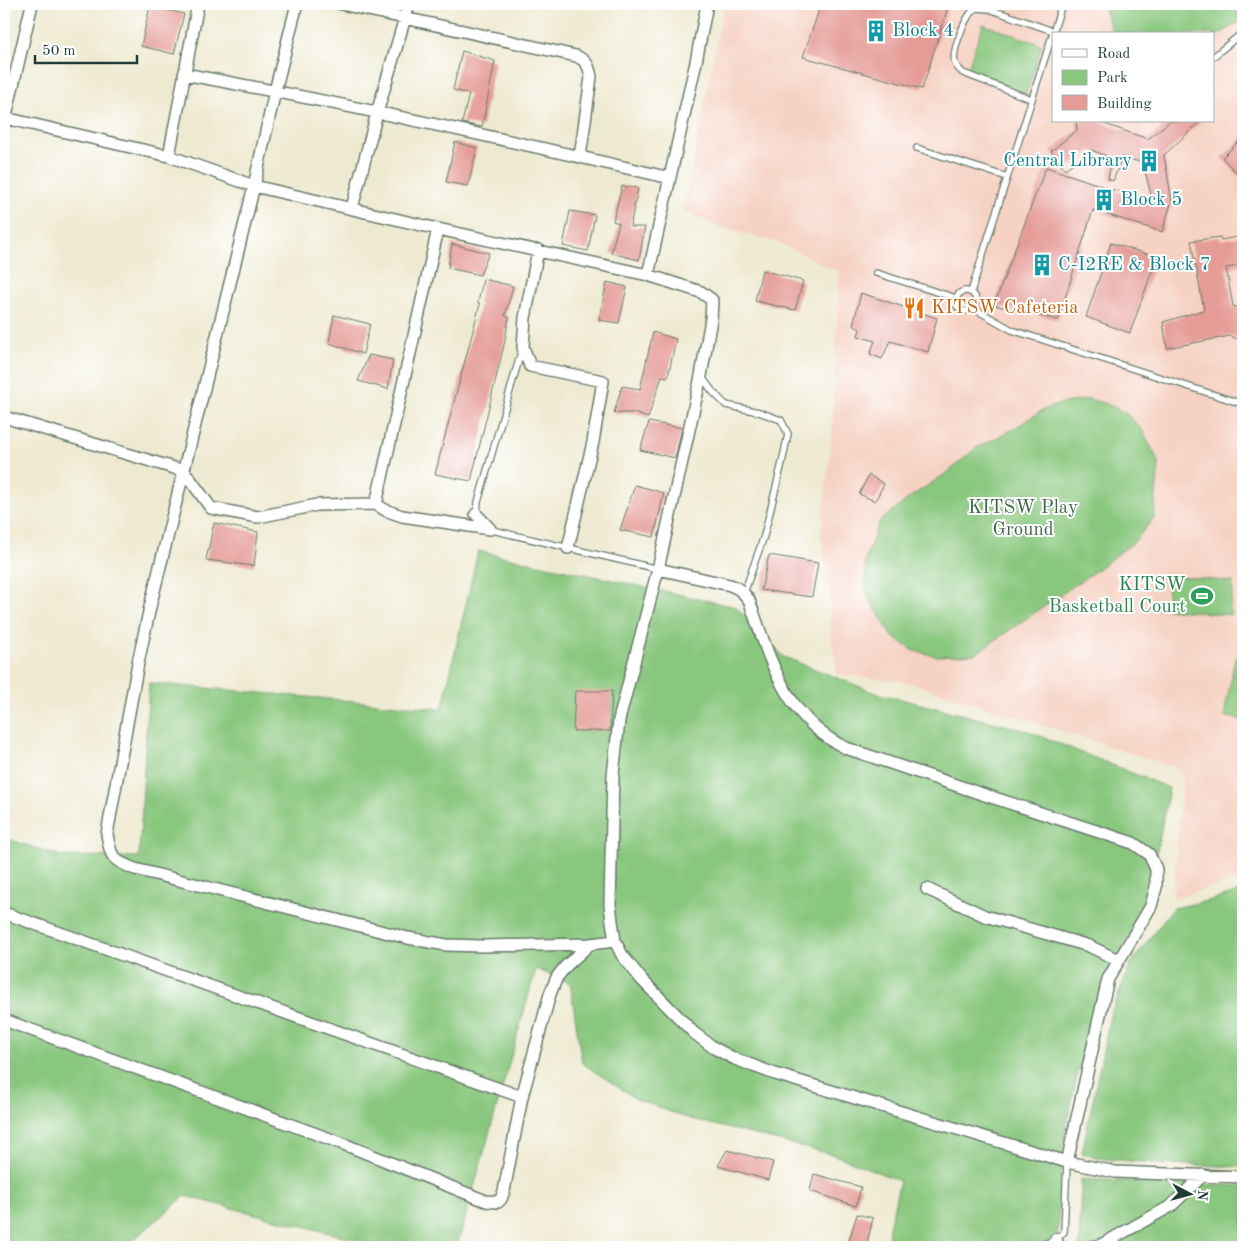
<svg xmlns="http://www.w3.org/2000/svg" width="1247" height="1251" viewBox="0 0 1247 1251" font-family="'Old Standard TT',serif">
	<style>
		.built { fill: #f6d2c3; fill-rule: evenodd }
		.green { fill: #89c77e; stroke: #548259 }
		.building { fill: #e59c97 }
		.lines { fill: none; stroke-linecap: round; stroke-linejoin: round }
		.lane-casing { stroke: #677a6b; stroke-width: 8 }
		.street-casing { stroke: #677a6b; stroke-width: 14 }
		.lane { stroke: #fff; stroke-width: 5.5 }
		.street { stroke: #fff; stroke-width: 11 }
		.labels { text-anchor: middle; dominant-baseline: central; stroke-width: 4; stroke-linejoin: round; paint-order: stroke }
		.culture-label { font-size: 19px; fill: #0d838f; stroke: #fff; text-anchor: start }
		.food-label { font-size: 19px; fill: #c56008; stroke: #fff; text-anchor: start }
		.park-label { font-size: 19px; fill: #3f664a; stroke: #fff }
		.leisure-label { font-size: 19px; fill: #27864d; stroke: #fff; text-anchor: end }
	</style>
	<rect width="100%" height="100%" fill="#fff"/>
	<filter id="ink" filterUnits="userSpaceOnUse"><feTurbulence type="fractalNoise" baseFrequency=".02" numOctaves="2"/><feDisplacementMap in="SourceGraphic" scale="10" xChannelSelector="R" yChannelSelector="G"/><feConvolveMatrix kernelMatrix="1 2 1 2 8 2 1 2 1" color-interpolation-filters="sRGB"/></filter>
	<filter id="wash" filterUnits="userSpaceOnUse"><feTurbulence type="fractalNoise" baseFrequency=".0096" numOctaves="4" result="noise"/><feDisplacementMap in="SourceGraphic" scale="20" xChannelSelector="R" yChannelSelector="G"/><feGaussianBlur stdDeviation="1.12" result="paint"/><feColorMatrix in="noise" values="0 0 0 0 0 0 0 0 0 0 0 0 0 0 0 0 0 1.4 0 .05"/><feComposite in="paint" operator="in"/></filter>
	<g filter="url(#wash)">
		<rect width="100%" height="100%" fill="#eeead1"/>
		<path class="built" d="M 724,4 L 1243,4 L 1243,879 L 1173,898 L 1183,770 L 911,683 L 836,674 L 836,664 L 831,636 L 830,591 L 821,534 L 832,434 L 839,272 L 777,242 L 723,228 L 683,211 ZM 1053,34 L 1213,34 L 1213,121 L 1053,121 Z"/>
		<path class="green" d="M 1102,4 L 1236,4 L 1239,22 L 1213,38 L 1213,34 L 1113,34 Z
			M 983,24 L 1042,45 L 1026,94 L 967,70 Z
			M 1088,399 L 1104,403 L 1125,412 L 1143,431 L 1159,463 L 1154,518 L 1134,542 L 1095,571 L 975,654 L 938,656 L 914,651 L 892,636 L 866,593 L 865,560 L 879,522 L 912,496 L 948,472 L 976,448 L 1010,431 L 1041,411 L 1059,404 Z
			M 478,551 L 736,607 L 784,657 L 876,693 L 1028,731 L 1169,788 L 1148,897 L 1088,1022 L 1062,1149 L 1057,1247 L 888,1247 L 889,1227 L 900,1181 L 835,1155 L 687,1118 L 636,1099 L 582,1063 L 570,983 L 536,969 L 457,1247 L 385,1247 L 185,1196 L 125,1247 L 4,1247 L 4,838 L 61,856 L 139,857 L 149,683 L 442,709 Z
			M 1169,575 L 1233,582 L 1230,615 L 1166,609 Z
			M 1235,658 L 1243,659 L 1243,720 L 1224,716 Z
			M 1243,891 L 1243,1167 L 1165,1164 L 1095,1158 L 1082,1153 L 1110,1016 L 1131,963 L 1173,908 L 1212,900 Z
			M 1081,1179 L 1243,1186 L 1243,1247 L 1079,1247 Z"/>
		<g id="blocks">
			<path class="building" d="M 821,4 L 949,4 L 922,89 L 803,57 Z
				M 150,6 L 184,14 L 174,54 L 141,46 Z
				M 462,51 L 495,61 L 482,127 L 462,123 L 469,94 L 453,90 Z
				M 1076,121 L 1096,121 L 1148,139 L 1170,121 L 1201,121 L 1164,155 L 1172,201 L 1162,232 L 1093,210 L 1058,320 L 994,305 L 1046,167 L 1153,203 L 1143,163 L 1122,157 L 1113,181 L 1108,179 L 1112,158 L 1091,150 L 1065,169 L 1051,151 L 1077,130 Z
				M 1243,137 L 1243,180 L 1222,158 Z
				M 455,142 L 477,148 L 468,186 L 446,182 Z
				M 622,186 L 638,188 L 630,227 L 645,227 L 639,260 L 611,253 L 619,223 L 613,221 Z
				M 570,211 L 595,215 L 588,251 L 563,246 Z
				M 1243,236 L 1243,265 L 1226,268 L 1233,306 L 1243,309 L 1243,341 L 1230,336 L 1167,348 L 1163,322 L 1204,310 L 1191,241 L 1220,237 L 1221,240 Z
				M 1111,243 L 1157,257 L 1130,333 L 1086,317 Z
				M 452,244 L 489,253 L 480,275 L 448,268 Z
				M 762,270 L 803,281 L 795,310 L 755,301 Z
				M 483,279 L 513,286 L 505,316 L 509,317 L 504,345 L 471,481 L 435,474 L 480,304 L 478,303 Z
				M 607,282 L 627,287 L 619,323 L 599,320 Z
				M 861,293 L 937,318 L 928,352 L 890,341 L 882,359 L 870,354 L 875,341 L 858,336 L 860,329 L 853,325 Z
				M 334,315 L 370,324 L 363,354 L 329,343 Z
				M 653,332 L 676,339 L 668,377 L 662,376 L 648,418 L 634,413 L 614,413 L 622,386 L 640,389 Z
				M 369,355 L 393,360 L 388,389 L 358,381 Z
				M 649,422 L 682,428 L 675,458 L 640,450 Z
				M 869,475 L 884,484 L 875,501 L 859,494 Z
				M 635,485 L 664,493 L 654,537 L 620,530 Z
				M 214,523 L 258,532 L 254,566 L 206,560 Z
				M 769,555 L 818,563 L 812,597 L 761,590 Z
				M 575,691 L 612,691 L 610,731 L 573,731 Z
				M 727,1150 L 773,1162 L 768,1180 L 718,1166 Z
				M 814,1174 L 861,1187 L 856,1206 L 810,1191 Z
				M 857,1214 L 873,1218 L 866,1247 L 847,1247 Z"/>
		</g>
	</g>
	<g filter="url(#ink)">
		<use href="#blocks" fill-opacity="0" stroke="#677a6b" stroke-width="1"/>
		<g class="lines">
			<g class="lane-casing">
				<path id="lane" d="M 1213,57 L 1243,32
					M 1031,99 L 963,73 C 960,70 956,67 955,63 C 951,52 966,14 976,8 L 989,9 L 1053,31 L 1055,34
					M 917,148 L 1007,177
					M 876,273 L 956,298
					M956 301a10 10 0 1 1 20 0a10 10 0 1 1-20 0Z
					M 971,292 L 1062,4
					M 973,308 L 1012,330 L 1243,404
					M 701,376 L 713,392 L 726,405 L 759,412 L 781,420 L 788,434 L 782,463 L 764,536 L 744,593
					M 477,516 L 478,502 L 522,349
					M 488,529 L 658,569
					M 1038,1247 L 1056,1239 L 1064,1232 L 1067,1162"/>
			</g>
			<g class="street-casing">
				<path id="street" d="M 297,4 L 275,91 L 254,186 L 150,607 L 138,663 L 107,834 C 111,857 111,860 135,869 L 408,938 L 446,945 L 482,946 L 590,944 L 615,941
					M 341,4 L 576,56 C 587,61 589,66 591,77 L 580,157
					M 184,74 C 347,104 509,140 670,178
					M 5,118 L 169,156 L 198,4
					M 4,124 L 32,4
					M 169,156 L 254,186 L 438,229 L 648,275 L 701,292 L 712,300 L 711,319 L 701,376 L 658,569 L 619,720 L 613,775 L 610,905 L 612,921 L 615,941 L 622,955 L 642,980 L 694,1033 L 714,1048 L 735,1059 L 775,1074 L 1067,1162 L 1115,1172 L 1243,1177
					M 352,208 L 377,113 L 409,4
					M 438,229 L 376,504 L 385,510 L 402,516 L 490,529 L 476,514
					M 538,250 L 525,318 L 523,347 L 530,366 L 603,381 L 593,442 L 568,548
					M 648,275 L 696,62 L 707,4
					M 4,417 L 184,471 L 211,508 L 258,517 L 317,505 L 376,504
					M 658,569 L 730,585 C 739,588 743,592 749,600 C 770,659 785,719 846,748 L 982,794 L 1133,843 L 1149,854 L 1156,869 L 1156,887 L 1151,906 L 1108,979 L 1067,1162
					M 927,889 L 985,916 L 1089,946 L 1118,960
					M 4,913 L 522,1097
					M 4,1020 L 341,1143 L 486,1201 L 498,1202 L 501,1199 L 504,1191 L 522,1097 L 550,994 L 557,977 L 566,966 L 590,944
					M 1056,1239 L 1059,1247
					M 1091,1247 L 1099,1246 L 1171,1206 L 1203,1175"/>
			</g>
			<use href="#lane" class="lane"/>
			<use href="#street" class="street"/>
		</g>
	</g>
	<defs>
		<g id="building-bare" transform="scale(1.725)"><path d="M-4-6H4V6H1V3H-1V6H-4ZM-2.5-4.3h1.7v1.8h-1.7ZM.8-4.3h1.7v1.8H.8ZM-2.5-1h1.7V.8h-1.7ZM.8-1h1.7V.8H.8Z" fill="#0f9aa8" stroke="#fff" stroke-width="2.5" paint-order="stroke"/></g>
		<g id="restaurant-bare" transform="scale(1.725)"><path d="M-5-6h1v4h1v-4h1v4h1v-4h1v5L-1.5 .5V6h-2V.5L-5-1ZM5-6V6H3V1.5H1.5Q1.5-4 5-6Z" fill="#e8710a" stroke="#fff" stroke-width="2.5" paint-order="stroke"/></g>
		<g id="stadium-bare" transform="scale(1.725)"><path d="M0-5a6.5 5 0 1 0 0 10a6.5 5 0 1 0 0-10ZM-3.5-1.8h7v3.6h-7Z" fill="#2e9e5b" stroke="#fff" stroke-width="2.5" paint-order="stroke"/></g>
	</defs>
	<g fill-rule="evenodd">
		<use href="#building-bare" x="876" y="31"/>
		<use href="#building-bare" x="1149" y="161"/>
		<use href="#building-bare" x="1104" y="200"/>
		<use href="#building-bare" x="1042" y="265"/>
		<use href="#restaurant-bare" x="914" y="308"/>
		<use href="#stadium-bare" x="1202" y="596"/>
	</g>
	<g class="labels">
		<g class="culture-label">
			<text x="892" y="31">Block 4</text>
			<text x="1132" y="161" text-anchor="end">Central Library</text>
			<text x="1120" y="200">Block 5</text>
			<text x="1058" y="265">C-I2RE &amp; Block 7</text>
		</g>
		<g class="food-label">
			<text x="931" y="308">KITSW Cafeteria</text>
		</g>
		<g class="park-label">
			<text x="1023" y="508">KITSW Play<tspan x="1023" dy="22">Ground</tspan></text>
		</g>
		<g class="leisure-label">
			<text x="1186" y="585">KITSW<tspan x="1186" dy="22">Basketball Court</tspan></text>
		</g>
	</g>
	<rect width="1247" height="1251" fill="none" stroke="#fff" stroke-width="20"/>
	<rect x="1052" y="32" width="162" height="90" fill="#ffffff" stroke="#a5b1ae"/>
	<rect x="1062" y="49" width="25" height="8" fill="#ffffff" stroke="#a5b1ae"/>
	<text x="1097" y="58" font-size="15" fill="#1f3d34">Road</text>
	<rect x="1062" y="70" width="25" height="15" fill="#89c77e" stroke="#a5b1ae"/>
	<text x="1097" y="82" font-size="15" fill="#1f3d34">Park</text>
	<rect x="1062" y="95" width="25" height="15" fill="#e59c97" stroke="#a5b1ae"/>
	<text x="1097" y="108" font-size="15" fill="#1f3d34">Building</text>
	<g transform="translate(1190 1194) rotate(96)" stroke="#ffffff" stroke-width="4" paint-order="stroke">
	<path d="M0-4L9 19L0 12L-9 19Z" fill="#1f3d34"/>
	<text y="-8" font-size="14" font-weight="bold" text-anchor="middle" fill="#1f3d34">N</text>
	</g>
	<path d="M35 55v8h102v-8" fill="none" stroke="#1f3d34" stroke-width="2.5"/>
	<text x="42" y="55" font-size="15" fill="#1f3d34" stroke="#ffffff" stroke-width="4" paint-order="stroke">50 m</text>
</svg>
